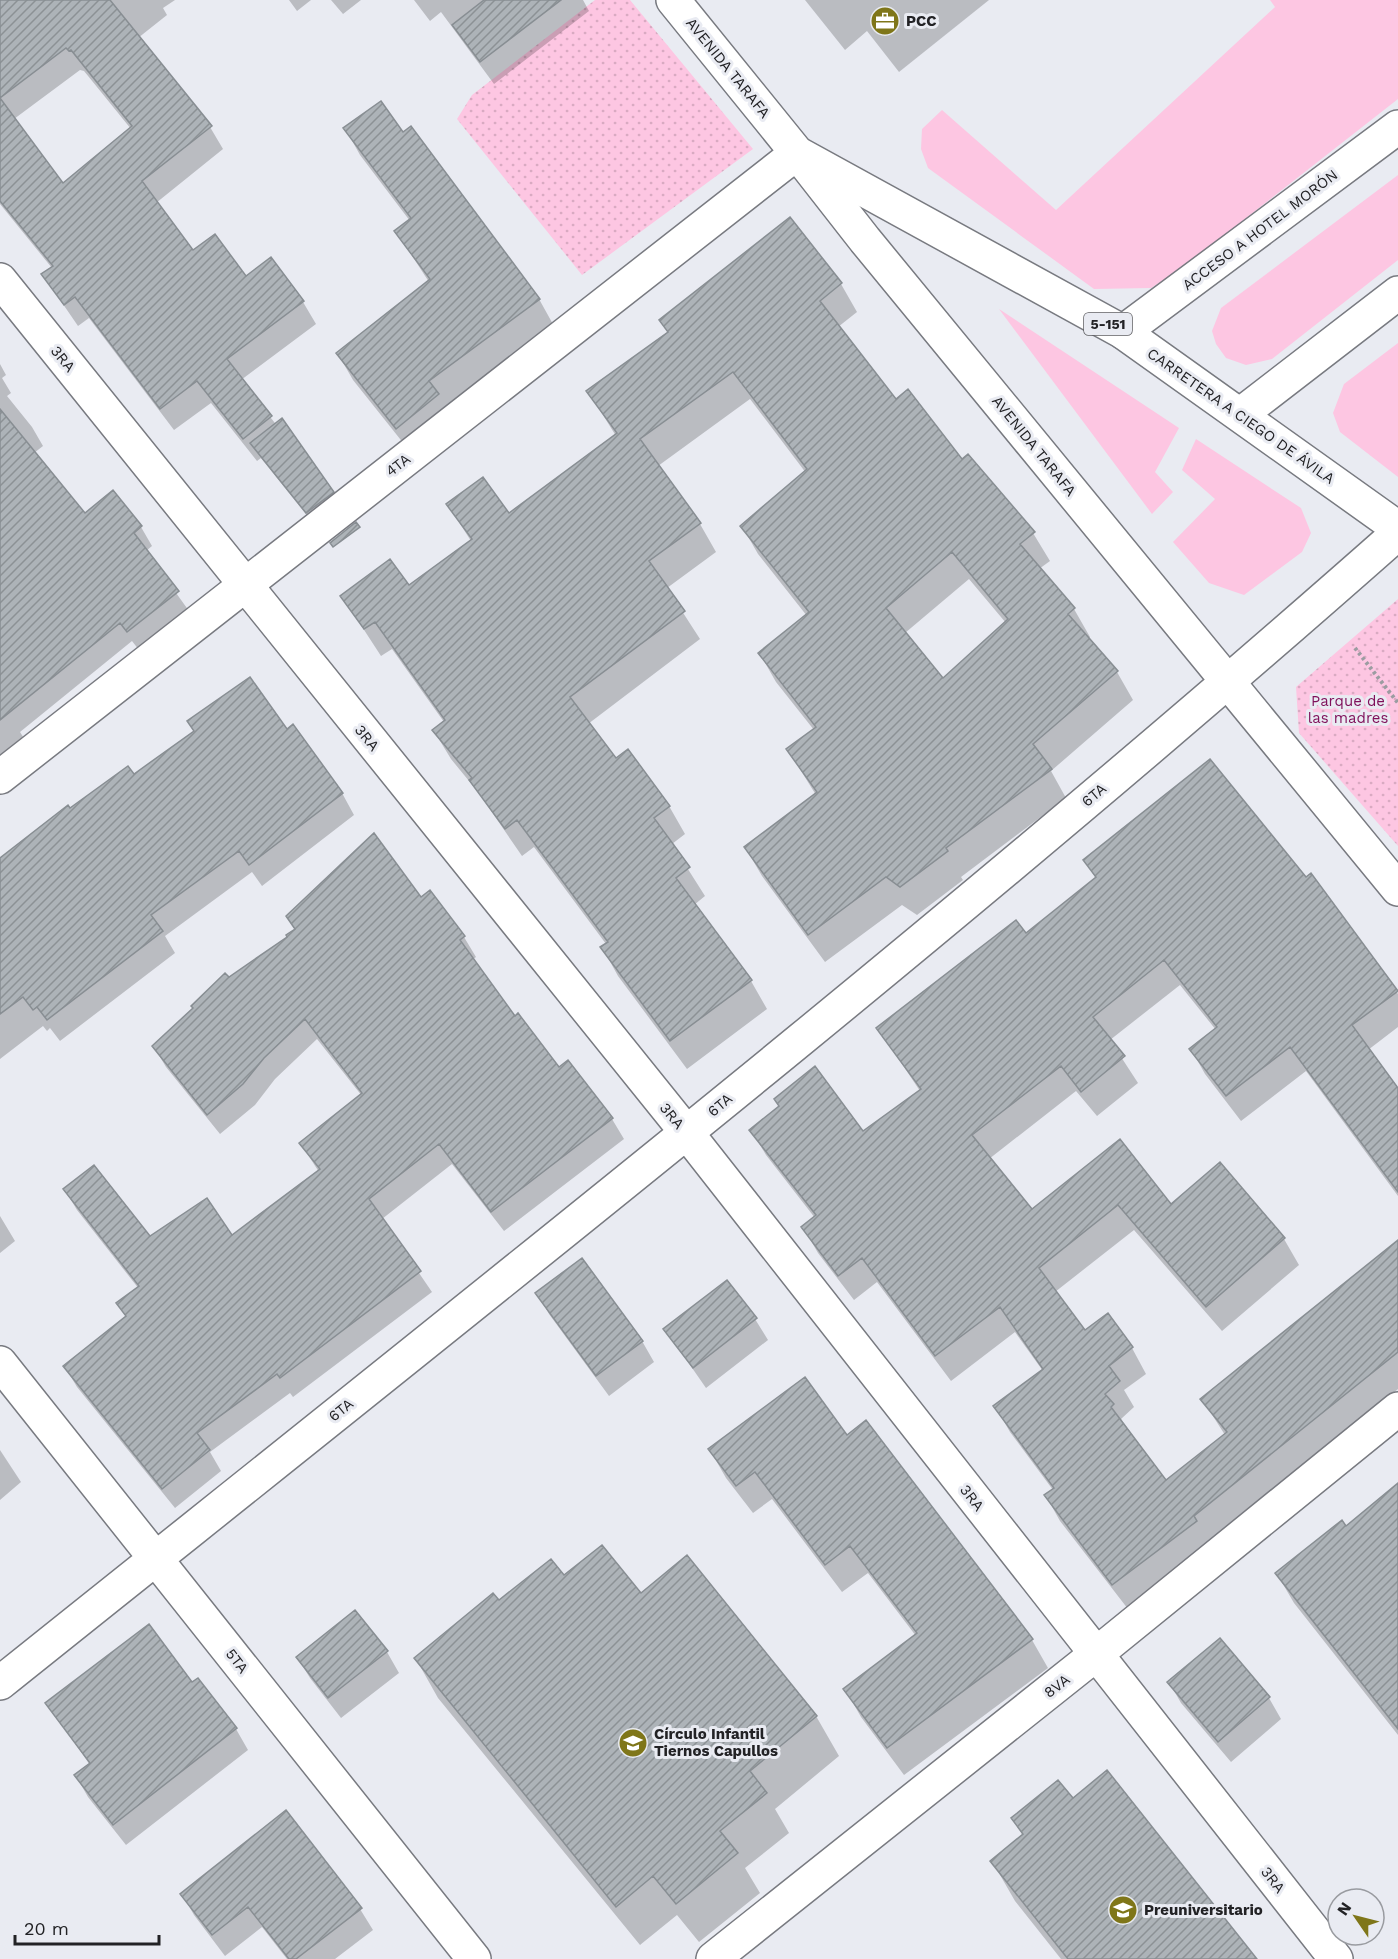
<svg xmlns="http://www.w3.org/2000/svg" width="1398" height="1959" viewBox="0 0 1398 1959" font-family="'Work Sans',sans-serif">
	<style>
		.grass { fill: #fdc6e2 }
		.park { fill: url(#park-dots) }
		.shadow { fill: #0003; fill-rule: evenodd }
		.building { fill: url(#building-hatch); stroke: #888e93; stroke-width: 1.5; fill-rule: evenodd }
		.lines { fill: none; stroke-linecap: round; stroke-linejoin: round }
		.minor-casing { stroke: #787a80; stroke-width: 36 }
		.tertiary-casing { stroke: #787a80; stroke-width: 36 }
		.primary-casing { stroke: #787a80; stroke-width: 36 }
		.path { stroke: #9b9ca1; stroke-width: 4; stroke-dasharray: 3 3; stroke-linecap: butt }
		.minor { stroke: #fff; stroke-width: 33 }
		.tertiary { stroke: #fff; stroke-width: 33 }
		.primary { stroke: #fff; stroke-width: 33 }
		.labels { text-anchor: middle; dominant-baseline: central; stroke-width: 6; stroke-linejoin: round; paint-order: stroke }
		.shield { fill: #e9ebf2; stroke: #5e5e62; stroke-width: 1.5 }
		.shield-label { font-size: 14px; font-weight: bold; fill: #222225 }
		.poi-label { font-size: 15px; font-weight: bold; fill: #222225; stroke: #e9ebf2; text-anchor: start }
		.street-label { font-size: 15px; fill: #222225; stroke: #e9ebf2 }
		.park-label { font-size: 15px; fill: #7f0f5a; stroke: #e9ebf2 }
	</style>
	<defs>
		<pattern id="park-dots" width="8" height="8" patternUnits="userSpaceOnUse" patternTransform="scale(1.5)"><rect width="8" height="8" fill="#fdc6e2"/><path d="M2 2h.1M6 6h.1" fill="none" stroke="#d9aac2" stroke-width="1.8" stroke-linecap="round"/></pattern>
		<pattern id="building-hatch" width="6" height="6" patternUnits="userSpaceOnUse" patternTransform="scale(1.5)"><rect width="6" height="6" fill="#adb3b8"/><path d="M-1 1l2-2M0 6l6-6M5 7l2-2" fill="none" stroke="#8c9195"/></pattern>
	</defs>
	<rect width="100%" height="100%" fill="#e9ebf2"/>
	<path class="grass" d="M 1270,0 L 1398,0 L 1398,99 L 1181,269 L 1151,288 L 1094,289 L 928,168 L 921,149 L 922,129 L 942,110 L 1056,210 L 1275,7 Z
		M 1398,175 L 1398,260 L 1272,359 L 1246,365 L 1226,358 L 1216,344 L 1212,331 L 1221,308 Z
		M 999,309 L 1179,428 L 1155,472 L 1173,492 L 1152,514 Z
		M 1398,343 L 1398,477 L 1340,432 L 1333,413 L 1344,384 Z
		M 1196,439 L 1301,508 L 1311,533 L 1302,552 L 1244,595 L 1209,583 L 1173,542 L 1215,499 L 1182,470 Z"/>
	<path class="park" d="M 595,0 L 630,0 L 753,149 L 582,275 L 457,119 L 472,95 Z
		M 1398,599 L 1398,846 L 1299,733 L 1296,687 Z"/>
	<path class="shadow" d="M 0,0 L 175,0 L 163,8 L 167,15 L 138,38 L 210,127 L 223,149 L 156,203 L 193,252 L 303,302 L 316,324 L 241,380 L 338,503 L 313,523 L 261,458 L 257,461 L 211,403 L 174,430 L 89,318 L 78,326 L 43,275 L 52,268 L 0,204 ZM 80,70 L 84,71 L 131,129 L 63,185 L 14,119 Z
		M 289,0 L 311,0 L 297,11 Z
		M 331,0 L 361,0 L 343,14 Z
		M 414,0 L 583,0 L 589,11 L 494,84 L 441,12 L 430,21 Z
		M 805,0 L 989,0 L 899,72 L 867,31 L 845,50 Z
		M 345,128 L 403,134 L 539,299 L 554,326 L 445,407 L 453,421 L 412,454 L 353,380 L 338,354 L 429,282 L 396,231 L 410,221 L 360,155 Z
		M 790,219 L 841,284 L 857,312 L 838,327 L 896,401 L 962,461 L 1033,533 L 1050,561 L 1039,569 L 1074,609 L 1090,637 L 1088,639 L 1117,672 L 1133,700 L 1051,771 L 1066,798 L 961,877 L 963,880 L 917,915 L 902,905 L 825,962 L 762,876 L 745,847 L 816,795 L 788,750 L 814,730 L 776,682 L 760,654 L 807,616 L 758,554 L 742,526 L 806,473 L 750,399 L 658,466 L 700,524 L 716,552 L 667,588 L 700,639 L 588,724 L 615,761 L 669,806 L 685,834 L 672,844 L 705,896 L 694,905 L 751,981 L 767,1009 L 687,1069 L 618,976 L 602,947 L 606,944 L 534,847 L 522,856 L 478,792 L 451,759 L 434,731 L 444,722 L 392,649 L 381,656 L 342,596 L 409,587 L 471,541 L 448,505 L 509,515 L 616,436 L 588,391 L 669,334 L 660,320 ZM 969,579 L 1006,623 L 943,680 L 905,633 Z
		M 0,364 L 6,375 L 2,378 L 11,393 L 7,396 L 32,427 L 43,446 L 34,453 L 85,515 L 113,492 L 141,527 L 152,546 L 146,551 L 189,611 L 139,650 L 132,641 L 20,732 L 25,740 L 0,759 Z
		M 286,731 L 342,793 L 354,815 L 262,886 L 252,872 L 165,936 L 175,953 L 60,1041 L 50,1028 L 47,1031 L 43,1026 L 0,1059 L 0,875 L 70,810 L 134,777 Z
		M 1085,860 L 1306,879 L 1311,875 L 1398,994 L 1398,1027 L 1368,1050 L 1398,1090 L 1398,1196 L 1306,1071 L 1241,1121 L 1205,1074 L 1191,1049 L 1216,1030 L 1180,985 L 1110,1040 L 1138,1083 L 1097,1116 L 1076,1091 L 989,1159 L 1032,1211 L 1119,1141 L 1171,1206 L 1220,1164 L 1284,1239 L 1299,1265 L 1222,1331 L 1134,1230 L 1055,1292 L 1085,1332 L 1108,1315 L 1132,1348 L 1146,1374 L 1124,1390 L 1134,1407 L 1121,1419 L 1166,1482 L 1225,1435 L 1202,1399 L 1398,1242 L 1398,1389 L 1208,1542 L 1210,1547 L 1128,1609 L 1060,1521 L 1046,1496 L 1053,1490 L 1010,1432 L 995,1406 L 1043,1371 L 1015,1332 L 951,1381 L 877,1282 L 854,1300 L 818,1253 L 803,1227 L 815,1218 L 766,1155 L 751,1130 L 863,1134 L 920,1091 L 878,1028 L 1025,935 L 1096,879 Z
		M 430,892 L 464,937 L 476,957 L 472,960 L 514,1018 L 559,1069 L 568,1062 L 612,1119 L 624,1139 L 504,1231 L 452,1164 L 382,1219 L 432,1292 L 293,1397 L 290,1393 L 210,1452 L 221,1471 L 175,1508 L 77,1387 L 65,1367 L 127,1318 L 118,1303 L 139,1289 L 77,1210 L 65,1190 L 150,1238 L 232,1237 L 319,1172 L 301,1144 L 362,1096 L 317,1039 L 275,1079 L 255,1105 L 220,1134 L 166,1067 L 154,1047 L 228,979 L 289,938 L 296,930 L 288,916 L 421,899 Z
		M 0,1216 L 15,1241 L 0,1253 Z
		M 537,1293 L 642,1341 L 654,1362 L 609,1396 L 549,1314 Z
		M 755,1319 L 768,1340 L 706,1388 L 665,1329 Z
		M 866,1422 L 1032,1640 L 1048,1668 L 904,1775 L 861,1717 L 845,1689 L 916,1636 L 868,1573 L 842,1592 L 772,1499 L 753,1513 L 726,1478 L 710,1450 L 847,1437 Z
		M 0,1450 L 21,1482 L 0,1500 Z
		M 1398,1491 L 1398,1735 L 1294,1603 L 1277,1574 Z
		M 564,1577 L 816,1716 L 839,1756 L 775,1809 L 789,1833 L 745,1868 L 760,1893 L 699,1942 L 677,1915 L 640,1945 L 438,1698 L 416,1659 L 499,1602 Z
		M 387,1652 L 399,1673 L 341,1718 L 310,1678 L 297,1657 Z
		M 1169,1682 L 1269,1698 L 1281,1719 L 1231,1762 L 1181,1703 Z
		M 192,1684 L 236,1729 L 248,1750 L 126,1845 L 88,1797 L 76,1776 L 90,1765 L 47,1703 Z
		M 1072,1800 L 1255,1959 L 1061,1959 L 1015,1901 L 992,1861 L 1023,1836 L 1013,1819 Z
		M 286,1813 L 360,1909 L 373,1930 L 335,1959 L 287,1959 L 262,1927 L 225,1956 L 194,1915 L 182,1894 Z"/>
	<path class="building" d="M 0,0 L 110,0 L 212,126 L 142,181 L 193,250 L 215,234 L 246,276 L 271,257 L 304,301 L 227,359 L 272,416 L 243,439 L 197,381 L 160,409 L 75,297 L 64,305 L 41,274 L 53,266 L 0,201 ZM 66,48 L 69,51 L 71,50 L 132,126 L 63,183 L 0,98 Z
		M 484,0 L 561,0 L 480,62 L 452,25 Z
		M 381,101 L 403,132 L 411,126 L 540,299 L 429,381 L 439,394 L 396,429 L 336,353 L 430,279 L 394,231 L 411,218 L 343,128 Z
		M 790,217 L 842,283 L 820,301 L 896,399 L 908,389 L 962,459 L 968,454 L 1035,532 L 1020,544 L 1075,608 L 1068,614 L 1118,671 L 1033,744 L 1052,769 L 946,848 L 948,851 L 900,887 L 886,877 L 808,935 L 744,847 L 817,792 L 786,749 L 816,727 L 758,653 L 809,612 L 740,526 L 807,469 L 733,372 L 640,439 L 701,523 L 649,561 L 685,611 L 570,697 L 616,758 L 628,749 L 670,806 L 654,818 L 690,867 L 676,878 L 752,980 L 670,1041 L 600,947 L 608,942 L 517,820 L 505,829 L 469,780 L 472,778 L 432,730 L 445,720 L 375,622 L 364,629 L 340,596 L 390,559 L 409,585 L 472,539 L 446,504 L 483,477 L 509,513 L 617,433 L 586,391 L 668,332 L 659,320 ZM 952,552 L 1008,619 L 943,678 L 886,608 Z
		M 0,409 L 85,513 L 113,490 L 142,526 L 134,533 L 179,591 L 127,632 L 120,623 L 0,720 Z
		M 282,418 L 334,492 L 306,513 L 250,443 Z
		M 356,522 L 360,527 L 333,547 L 330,543 Z
		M 250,677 L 287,729 L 293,724 L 343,793 L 249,865 L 239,851 L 151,915 L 163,931 L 47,1020 L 37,1007 L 33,1010 L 23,997 L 0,1014 L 0,858 L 68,805 L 70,808 L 128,766 L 134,774 L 194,731 L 187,721 Z
		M 1210,759 L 1306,877 L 1311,873 L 1398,991 L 1352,1025 L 1398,1088 L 1398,1192 L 1290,1047 L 1226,1096 L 1189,1049 L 1217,1027 L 1164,960 L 1093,1017 L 1125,1056 L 1081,1092 L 1061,1066 L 972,1135 L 1032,1209 L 1120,1139 L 1171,1204 L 1220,1162 L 1285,1238 L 1206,1307 L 1118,1205 L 1039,1268 L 1085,1330 L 1108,1313 L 1133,1347 L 1109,1366 L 1120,1381 L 1105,1394 L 1114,1404 L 1111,1407 L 1166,1480 L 1227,1432 L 1200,1399 L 1398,1240 L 1398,1352 L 1194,1516 L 1197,1521 L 1112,1585 L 1044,1495 L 1054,1488 L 993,1406 L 1043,1369 L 1000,1307 L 935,1356 L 862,1258 L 838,1276 L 801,1227 L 816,1215 L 749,1130 L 779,1106 L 774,1099 L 815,1066 L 863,1131 L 921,1089 L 876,1028 L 1016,920 L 1026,933 L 1096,877 L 1083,860 Z
		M 374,833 L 421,897 L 430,890 L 465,936 L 460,940 L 515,1016 L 518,1013 L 559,1067 L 568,1060 L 613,1118 L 491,1212 L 439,1144 L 369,1199 L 421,1271 L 280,1378 L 277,1374 L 197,1433 L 210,1450 L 162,1489 L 63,1366 L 126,1316 L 116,1303 L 139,1286 L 63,1189 L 94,1165 L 150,1236 L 207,1198 L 232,1235 L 320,1169 L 299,1143 L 362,1093 L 305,1019 L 264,1058 L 243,1084 L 207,1115 L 152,1046 L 193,1008 L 191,1006 L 225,973 L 229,977 L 287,937 L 286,935 L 295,929 L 286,916 Z
		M 582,1258 L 643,1341 L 596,1376 L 535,1293 Z
		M 727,1280 L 757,1318 L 693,1368 L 663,1329 Z
		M 805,1377 L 847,1435 L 866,1420 L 1033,1639 L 887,1748 L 843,1689 L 917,1633 L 850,1546 L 825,1565 L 755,1472 L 736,1486 L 708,1449 Z
		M 1398,1483 L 1398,1729 L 1275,1573 L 1342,1520 L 1346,1526 Z
		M 602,1545 L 641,1593 L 687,1555 L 817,1716 L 750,1771 L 767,1793 L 720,1831 L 738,1853 L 676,1904 L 653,1876 L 616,1907 L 414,1658 L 493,1593 L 499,1600 L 551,1559 L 564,1575 Z
		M 355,1610 L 388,1651 L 328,1698 L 296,1657 Z
		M 149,1624 L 192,1682 L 198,1678 L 237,1728 L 113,1825 L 74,1775 L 90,1763 L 45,1703 Z
		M 1220,1638 L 1270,1697 L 1218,1742 L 1167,1682 Z
		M 1107,1770 L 1257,1959 L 1068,1959 L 990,1861 L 1023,1834 L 1011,1818 L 1058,1780 L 1073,1798 Z
		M 286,1810 L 362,1908 L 296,1959 L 289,1959 L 248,1907 L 212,1935 L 180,1894 Z"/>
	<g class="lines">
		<g class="minor-casing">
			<path id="minor" d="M 0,280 L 687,1133 L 1336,1959
				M 1123,332 L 1398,127
				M 1241,414 L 1398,293
				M 0,777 L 797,153
				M 0,1363 L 474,1959
				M 0,1683 C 471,1306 946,933 1398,533
				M 713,1959 L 1095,1655 L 1398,1409"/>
		</g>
		<g class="tertiary-casing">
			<path id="tertiary" d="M 797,153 L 865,240 L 1398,889"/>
		</g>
		<g class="primary-casing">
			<path id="primary" d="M 673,0 L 797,153 L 1123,332 L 1398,528"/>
		</g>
		<path class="path" d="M 1355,648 L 1398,703"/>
		<use href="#minor" class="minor"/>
		<use href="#tertiary" class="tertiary"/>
		<use href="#primary" class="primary"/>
	</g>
	<defs>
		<g id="office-disc" transform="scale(1.5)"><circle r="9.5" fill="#7f7619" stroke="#e9ebf2"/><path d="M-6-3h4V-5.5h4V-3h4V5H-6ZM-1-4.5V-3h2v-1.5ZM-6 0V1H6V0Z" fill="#fff"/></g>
		<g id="school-disc" transform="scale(1.5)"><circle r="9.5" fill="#7f7619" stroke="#e9ebf2"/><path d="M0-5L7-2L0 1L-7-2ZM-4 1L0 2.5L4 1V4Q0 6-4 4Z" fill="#fff"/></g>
	</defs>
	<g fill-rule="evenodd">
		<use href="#office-disc" x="885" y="21"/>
		<use href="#school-disc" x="633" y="1743"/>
		<use href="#school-disc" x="1123" y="1910"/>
	</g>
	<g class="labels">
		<rect class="shield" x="1084" y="313" width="48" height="22" rx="4.5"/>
		<g class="shield-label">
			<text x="1108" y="324">5-151</text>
		</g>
		<g class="poi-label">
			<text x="906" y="21">PCC</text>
			<text x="654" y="1734">Círculo Infantil<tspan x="654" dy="17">Tiernos Capullos</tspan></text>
			<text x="1144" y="1910">Preuniversitario</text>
		</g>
		<g class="street-label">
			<text transform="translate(728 68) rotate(51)">AVENIDA TARAFA</text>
			<text transform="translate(1260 230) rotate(-37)">ACCESO A HOTEL MORÓN</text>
			<text transform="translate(63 359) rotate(51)">3RA</text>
			<text transform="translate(1241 416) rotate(35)">CARRETERA A CIEGO DE ÁVILA</text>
			<text transform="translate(1034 446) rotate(51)">AVENIDA TARAFA</text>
			<text transform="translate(398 465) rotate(-38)">4TA</text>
			<text transform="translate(367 738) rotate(51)">3RA</text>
			<text transform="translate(1094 795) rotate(-40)">6TA</text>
			<text transform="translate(720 1105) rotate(-40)">6TA</text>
			<text transform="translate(672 1116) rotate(51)">3RA</text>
			<text transform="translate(341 1410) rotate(-39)">6TA</text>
			<text transform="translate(972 1498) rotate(52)">3RA</text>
			<text transform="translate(237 1661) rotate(52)">5TA</text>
			<text transform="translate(1057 1686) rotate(-38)">8VA</text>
			<text transform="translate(1273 1880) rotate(52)">3RA</text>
		</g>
		<g class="park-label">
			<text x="1348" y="701">Parque de<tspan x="1348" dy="17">las madres</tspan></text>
		</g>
	</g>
	<g transform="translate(1356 1917) rotate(305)"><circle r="28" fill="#e9ebf2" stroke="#999ba0" stroke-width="1.5"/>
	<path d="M0-4.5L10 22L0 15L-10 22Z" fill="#7f7619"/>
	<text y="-9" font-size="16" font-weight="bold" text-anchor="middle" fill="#222225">N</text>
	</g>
	<path d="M15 1935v9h144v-9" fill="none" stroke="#222225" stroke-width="3"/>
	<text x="24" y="1935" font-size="18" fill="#222225" stroke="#e9ebf2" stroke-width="4.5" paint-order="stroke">20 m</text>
</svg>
